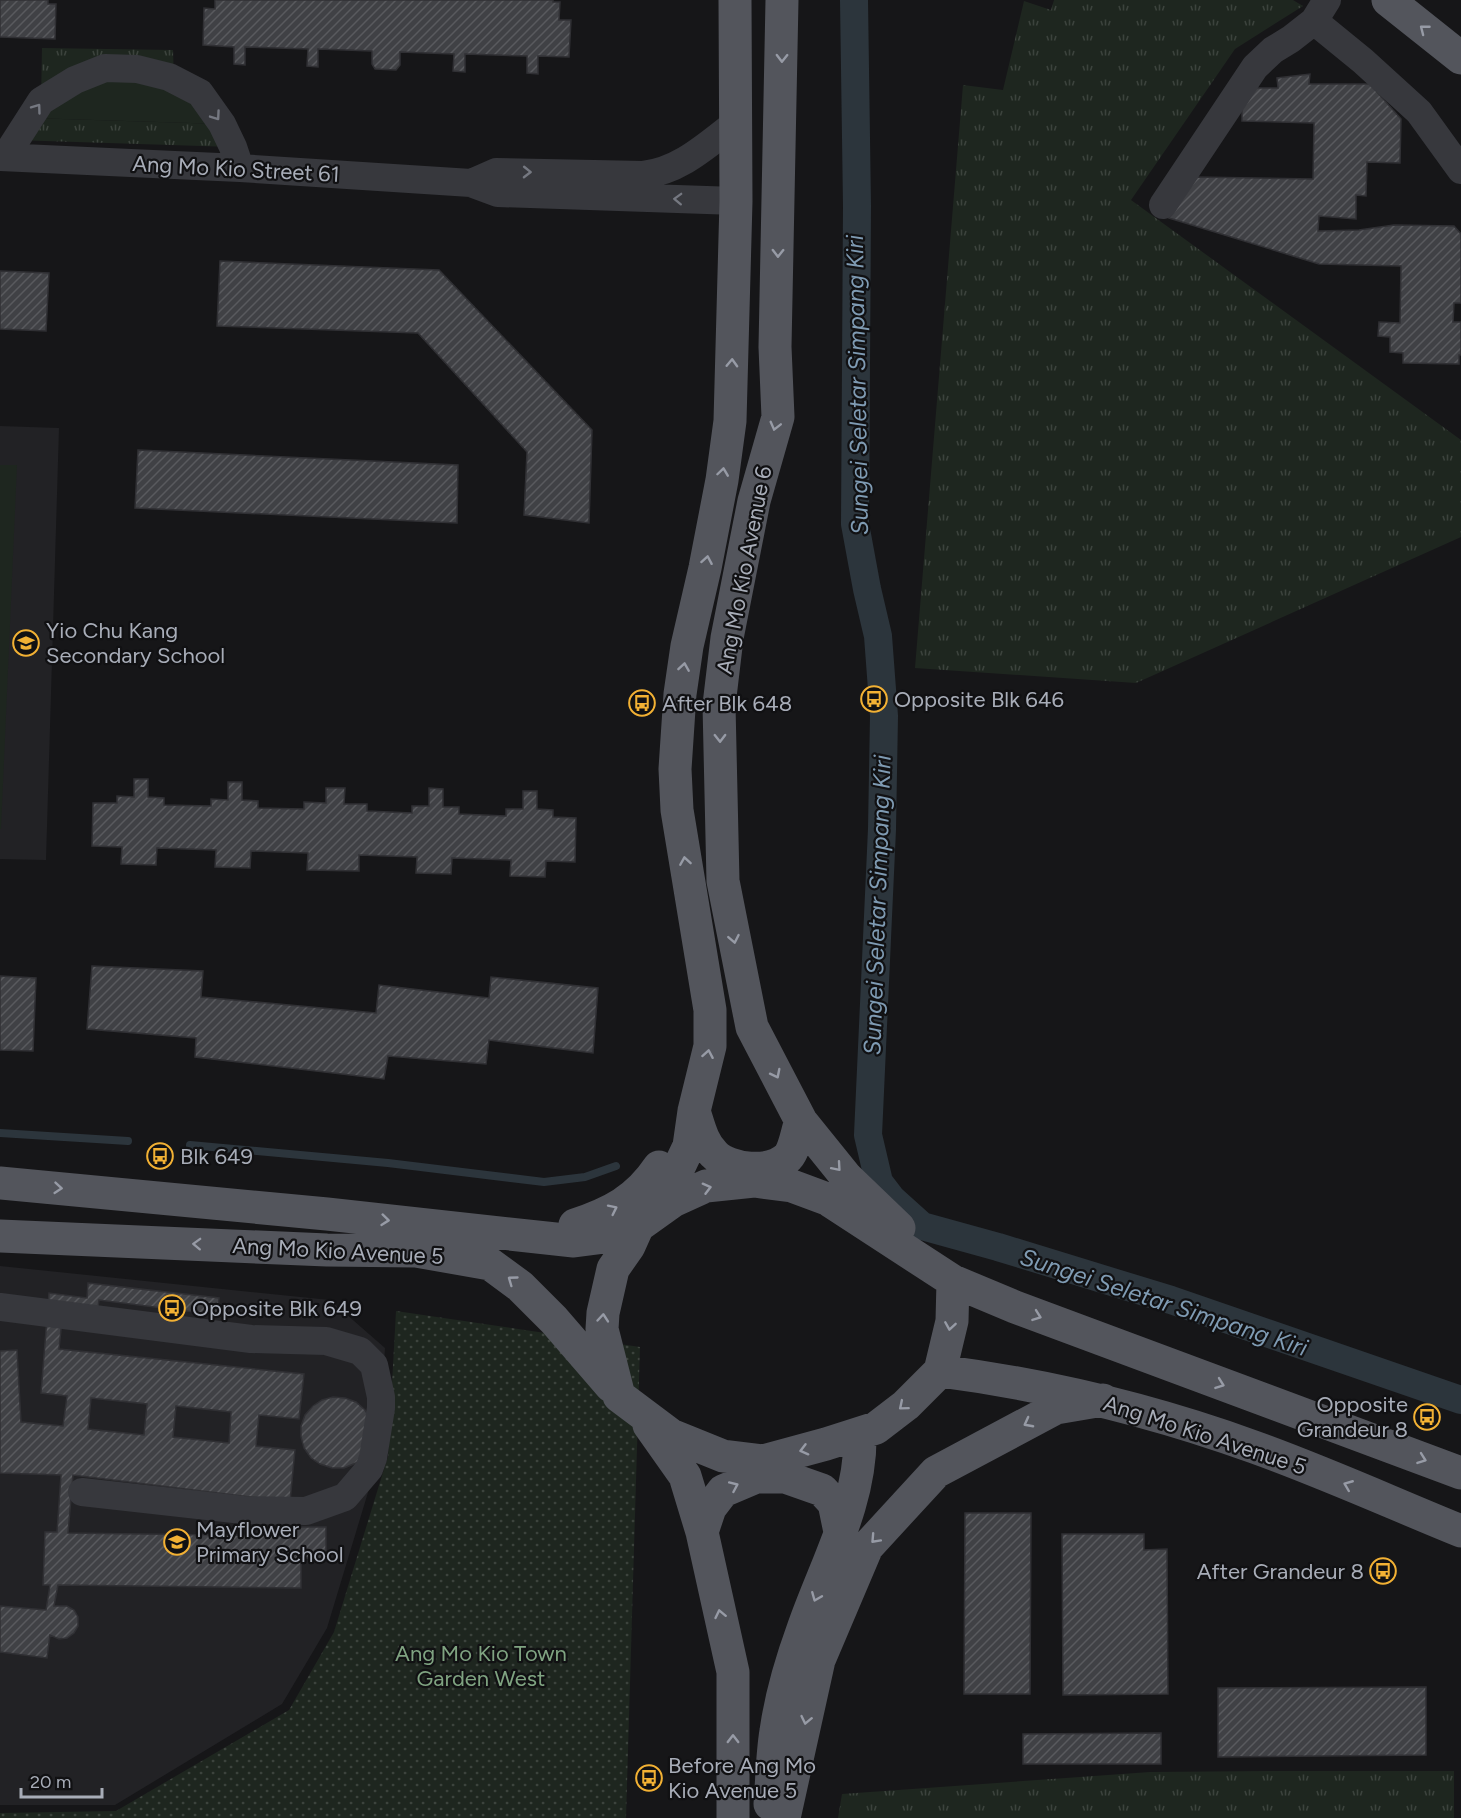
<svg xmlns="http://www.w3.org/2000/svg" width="1461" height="1818" viewBox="0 0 1461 1818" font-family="Figtree,sans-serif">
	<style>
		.built { fill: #222225 }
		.grass { fill: url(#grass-tufts) }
		.park { fill: url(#park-dots) }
		.garden { fill: #1e261f }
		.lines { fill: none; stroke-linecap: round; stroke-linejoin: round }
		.stream { stroke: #2c353c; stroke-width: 8 }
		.canal { stroke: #2c353c; stroke-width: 28 }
		.building { fill: url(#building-hatch); stroke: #303034; stroke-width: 1.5; fill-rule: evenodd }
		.minor { stroke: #37383d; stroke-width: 28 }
		.major { stroke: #53555c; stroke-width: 33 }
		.oneway { stroke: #979ba6 }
		.oneway2 { stroke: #757881 }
		.labels { text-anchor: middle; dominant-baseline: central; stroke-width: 4.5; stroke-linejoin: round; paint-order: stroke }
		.street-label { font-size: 22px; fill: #a8adb8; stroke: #111113 }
		.poi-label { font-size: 22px; fill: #a8adb8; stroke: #111113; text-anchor: start }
		.park-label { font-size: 22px; fill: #7fa381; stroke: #111113 }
		.water-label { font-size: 24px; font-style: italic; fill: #7f9bb3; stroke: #111113 }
	</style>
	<defs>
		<pattern id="grass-tufts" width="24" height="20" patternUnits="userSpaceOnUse" patternTransform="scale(1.5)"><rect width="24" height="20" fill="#1e261f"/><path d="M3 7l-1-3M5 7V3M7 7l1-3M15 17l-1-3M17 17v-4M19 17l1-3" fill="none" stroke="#3c433d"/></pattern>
		<pattern id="park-dots" width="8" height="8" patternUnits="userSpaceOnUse" patternTransform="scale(1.5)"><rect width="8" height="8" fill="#1e261f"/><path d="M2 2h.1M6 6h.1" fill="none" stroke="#3c433d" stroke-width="1.8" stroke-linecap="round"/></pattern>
		<pattern id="building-hatch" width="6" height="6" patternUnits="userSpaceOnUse" patternTransform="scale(1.5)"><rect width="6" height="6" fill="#404145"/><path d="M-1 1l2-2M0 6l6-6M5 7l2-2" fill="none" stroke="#595a5e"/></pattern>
	</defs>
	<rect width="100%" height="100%" fill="#161618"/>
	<path class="built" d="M 0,426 L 59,428 L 46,860 L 0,859 Z
		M 0,1266 L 330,1300 L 385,1348 L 379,1456 L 327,1628 L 282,1704 L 115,1805 L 0,1805 Z"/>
	<path class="grass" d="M 1054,0 L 1293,0 L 1303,6 L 1235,49 L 1131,200 L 1461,440 L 1461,537 L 1136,683 L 915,668 L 963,85 L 1003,90 L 1024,1 L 1051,10 Z
		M 42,48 L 173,50 L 174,80 L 41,101 Z
		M 30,118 L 222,124 L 233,147 L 14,140 Z
		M 1270,1771 L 1454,1771 L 1454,1818 L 838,1818 L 842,1794 L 1150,1772 Z"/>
	<path class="park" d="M 396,1311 L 640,1347 L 626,1818 L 0,1818 L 0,1813 L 116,1811 L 289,1710 L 334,1632 L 388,1456 Z"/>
	<path class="garden" d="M 137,69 L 222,124 L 30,118 L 41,101 Z
		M 0,465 L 17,465 L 1,829 L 0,829 Z"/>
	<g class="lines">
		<path class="stream" d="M 865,1037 L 874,1021
			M 0,1133 L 128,1141
			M 190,1145 L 388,1163 L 544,1182 L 585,1177 L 616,1166"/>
		<path class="canal" d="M 854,0 L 857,206 L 855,524 L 867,589 L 878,636 L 884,716 L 882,829 L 868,1135 L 879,1182 L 892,1199 L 922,1226 L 998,1247 L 1171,1300 L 1461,1400"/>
	</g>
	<path class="building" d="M 0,0 L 48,0 L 48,4 L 56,4 L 55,39 L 0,37 Z
		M 215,0 L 553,0 L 553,2 L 560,2 L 559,20 L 571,20 L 569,57 L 538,56 L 538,74 L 527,73 L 527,56 L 465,54 L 465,72 L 453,71 L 454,54 L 400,52 L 400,65 L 396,70 L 375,69 L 372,64 L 372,51 L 318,49 L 318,67 L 307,66 L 308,49 L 245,47 L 245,65 L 234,64 L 234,47 L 203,45 L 204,8 L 215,9 Z
		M 1310,74 L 1309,84 L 1370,84 L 1401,119 L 1400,163 L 1367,162 L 1366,196 L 1356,195 L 1356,219 L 1319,216 L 1318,231 L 1359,230 L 1394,225 L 1454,226 L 1461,234 L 1461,303 L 1454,303 L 1453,322 L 1461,322 L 1461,355 L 1459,355 L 1459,364 L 1403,363 L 1403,353 L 1390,352 L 1390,337 L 1378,336 L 1379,322 L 1400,323 L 1401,266 L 1319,264 L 1169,218 L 1195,177 L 1313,179 L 1314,123 L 1242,121 L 1242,96 L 1247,88 L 1278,88 L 1277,78 Z
		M 220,261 L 439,270 L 592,430 L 589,523 L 524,515 L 527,452 L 418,333 L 217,326 Z
		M 0,271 L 49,273 L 46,331 L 0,329 Z
		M 138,450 L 458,465 L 457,523 L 135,508 Z
		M 134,779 L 148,779 L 148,797 L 164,798 L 164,805 L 211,806 L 211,799 L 228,800 L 228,782 L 242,782 L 242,800 L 258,801 L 258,808 L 304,809 L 304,802 L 326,803 L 326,788 L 345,788 L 344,804 L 367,804 L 367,811 L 412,813 L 412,806 L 429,806 L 429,788 L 443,789 L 443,807 L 459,807 L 459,814 L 506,816 L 506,809 L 523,809 L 523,791 L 537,791 L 537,809 L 553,810 L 553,817 L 576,818 L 575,862 L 546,861 L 545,877 L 510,876 L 511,860 L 452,858 L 451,874 L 416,873 L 417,857 L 359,855 L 359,871 L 307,870 L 308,853 L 251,851 L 250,868 L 215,867 L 216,850 L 157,848 L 156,865 L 121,864 L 122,847 L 92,846 L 93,803 L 117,803 L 117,796 L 134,797 Z
		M 92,966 L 203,971 L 201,997 L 376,1013 L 379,985 L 489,998 L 491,977 L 598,988 L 593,1053 L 489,1040 L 486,1064 L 388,1056 L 384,1079 L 195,1057 L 196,1038 L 87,1029 Z
		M 0,976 L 36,978 L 33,1051 L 0,1050 Z
		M 88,1283 L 219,1298 L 218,1315 L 99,1300 L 97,1315 L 63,1310 L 59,1349 L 304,1374 L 299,1419 L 259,1415 L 256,1446 L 295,1450 L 290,1502 L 73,1475 L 68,1533 L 295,1536 L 295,1527 L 326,1527 L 326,1559 L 301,1558 L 301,1588 L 58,1585 L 54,1606 L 67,1606 L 74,1610 L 78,1617 L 78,1626 L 74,1633 L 67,1638 L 59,1639 L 50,1635 L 47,1658 L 0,1652 L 0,1606 L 46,1610 L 50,1585 L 43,1585 L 45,1532 L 57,1532 L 61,1475 L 0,1473 L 0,1351 L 17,1350 L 21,1422 L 63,1426 L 67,1396 L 41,1393 L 49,1293 L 87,1298 ZM 91,1398 L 147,1404 L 144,1435 L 88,1429 ZM 176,1406 L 231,1412 L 229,1443 L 173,1437 Z
		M 333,1397 L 345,1398 L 356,1402 L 365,1410 L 371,1420 L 365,1455 L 356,1463 L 344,1468 L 332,1468 L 320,1464 L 311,1458 L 304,1448 L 301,1437 L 301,1426 L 305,1415 L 313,1406 L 322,1400 Z
		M 965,1513 L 1031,1513 L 1030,1694 L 964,1694 Z
		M 1062,1534 L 1144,1534 L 1144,1550 L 1167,1549 L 1168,1694 L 1063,1695 Z
		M 1426,1687 L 1426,1755 L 1218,1757 L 1218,1688 Z
		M 1161,1733 L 1161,1764 L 1023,1764 L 1023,1734 Z"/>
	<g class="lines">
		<path class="minor" d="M 1314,21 L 1363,61 L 1419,112 L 1461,170
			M 0,157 L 240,168 L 471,183 L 498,193 L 736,201
			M 5,157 L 41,101 L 75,80 L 105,68 L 137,69 L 169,77 L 200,93 L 222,124 L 233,147 L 240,168
			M 471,183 L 496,172 L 643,175 C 680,171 707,145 736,123
			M 1163,205 L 1255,67 L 1273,50 L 1291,39 L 1314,21 L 1327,0
			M 0,1307 L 251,1339 L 326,1341 L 360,1351 L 374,1365 L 381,1397 L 381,1408 L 373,1458 L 369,1469 L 345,1497 L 306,1511 L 243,1510 L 82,1492"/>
		<path class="major" d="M 782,0 L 775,347 L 778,417 L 754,501 L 727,638 L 719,705 L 723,881 L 752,1027 L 801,1121 L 847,1178 L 899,1228
			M 1388,0 L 1461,58
			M 694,1111 C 699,1126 702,1142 714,1154 C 730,1171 771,1174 788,1157 C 795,1149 797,1131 801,1121
			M 0,1183 L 327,1214 L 574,1241 L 605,1237 L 638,1226
			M 650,1210 L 671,1184 L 689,1146 L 694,1111 L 710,1046 L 710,1010 L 677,810 L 675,769 L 680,694 L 687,646 L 705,568 L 722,480 L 730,421 L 736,201 L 735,0
			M 575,1225 C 611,1213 637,1200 659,1167
			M 0,1236 L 327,1250 L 416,1251 L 490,1264 L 520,1286 L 554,1320 L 611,1386
			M 953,1281 L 952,1321 L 940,1371 L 906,1405 L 876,1428 L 826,1444 L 763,1461 L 723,1456 L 671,1435 L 619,1396 L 602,1329 L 603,1313 L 613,1269 L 629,1246 L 638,1226 L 673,1201 L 706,1186 L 754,1181 L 792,1186 L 827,1199 L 953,1281 L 1015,1307 L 1461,1473
			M 940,1371 C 1047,1385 1152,1410 1254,1447 C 1324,1472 1392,1503 1461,1531
			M 649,1425 L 685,1476 L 702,1532 L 733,1672 L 733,1818
			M 702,1532 L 710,1508 L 723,1491 L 756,1477 L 785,1477 L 822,1490 L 834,1503 L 840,1532
			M 770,1804 C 772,1780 772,1755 776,1731 C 781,1696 791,1662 803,1629 C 825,1565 862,1502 860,1433
			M 784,1818 L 819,1660 L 867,1547 L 936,1472 L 1056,1408 L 1103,1400"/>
	</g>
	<defs><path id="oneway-chevron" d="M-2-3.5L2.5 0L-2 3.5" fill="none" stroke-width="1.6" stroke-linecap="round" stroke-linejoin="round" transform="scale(1.5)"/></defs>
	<g class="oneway">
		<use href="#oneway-chevron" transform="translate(1424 29) rotate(-142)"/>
		<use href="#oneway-chevron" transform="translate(782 58) rotate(91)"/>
		<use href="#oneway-chevron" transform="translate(778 253) rotate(91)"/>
		<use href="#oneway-chevron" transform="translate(732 363) rotate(-88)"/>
		<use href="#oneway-chevron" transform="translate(775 426) rotate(104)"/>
		<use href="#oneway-chevron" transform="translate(723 472) rotate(-82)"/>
		<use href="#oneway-chevron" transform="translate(707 560) rotate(-80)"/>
		<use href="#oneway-chevron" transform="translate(684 667) rotate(-81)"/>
		<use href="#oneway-chevron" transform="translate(720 738) rotate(89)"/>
		<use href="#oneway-chevron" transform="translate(685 861) rotate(-99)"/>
		<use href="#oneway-chevron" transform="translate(734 939) rotate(79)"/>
		<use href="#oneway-chevron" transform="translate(708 1054) rotate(-80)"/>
		<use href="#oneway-chevron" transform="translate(776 1074) rotate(63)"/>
		<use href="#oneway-chevron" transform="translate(837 1167) rotate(49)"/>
		<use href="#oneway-chevron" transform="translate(58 1188) rotate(5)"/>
		<use href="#oneway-chevron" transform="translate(707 1188) rotate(-15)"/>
		<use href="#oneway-chevron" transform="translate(613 1209) rotate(-26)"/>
		<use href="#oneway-chevron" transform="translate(385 1220) rotate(6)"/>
		<use href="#oneway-chevron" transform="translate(197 1244) rotate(-178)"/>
		<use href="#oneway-chevron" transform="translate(512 1280) rotate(-144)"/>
		<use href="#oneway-chevron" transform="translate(1037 1316) rotate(20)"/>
		<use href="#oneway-chevron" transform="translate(603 1318) rotate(-85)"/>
		<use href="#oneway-chevron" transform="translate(950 1326) rotate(99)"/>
		<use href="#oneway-chevron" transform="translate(1220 1384) rotate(20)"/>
		<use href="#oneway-chevron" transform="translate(903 1406) rotate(140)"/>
		<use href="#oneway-chevron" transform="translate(1028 1423) rotate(152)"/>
		<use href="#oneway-chevron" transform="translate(804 1450) rotate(165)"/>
		<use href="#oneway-chevron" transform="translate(1422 1459) rotate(20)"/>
		<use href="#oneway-chevron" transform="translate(1348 1485) rotate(-158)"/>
		<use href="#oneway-chevron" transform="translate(734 1486) rotate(-24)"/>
		<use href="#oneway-chevron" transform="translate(875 1539) rotate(133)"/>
		<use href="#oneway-chevron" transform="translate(816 1597) rotate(112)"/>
		<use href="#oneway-chevron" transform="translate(720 1614) rotate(-102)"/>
		<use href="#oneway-chevron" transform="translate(806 1720) rotate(102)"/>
		<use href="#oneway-chevron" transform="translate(733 1739) rotate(-90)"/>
	</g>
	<g class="oneway2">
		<use href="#oneway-chevron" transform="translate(37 108) rotate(-54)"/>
		<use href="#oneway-chevron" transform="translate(216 116) rotate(55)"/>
		<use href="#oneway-chevron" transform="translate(527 172) rotate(1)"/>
		<use href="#oneway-chevron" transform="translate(678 199) rotate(-178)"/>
	</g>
	<defs>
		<g id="school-ring" transform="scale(1.35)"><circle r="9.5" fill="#111113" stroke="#f2b134" stroke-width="1.5"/><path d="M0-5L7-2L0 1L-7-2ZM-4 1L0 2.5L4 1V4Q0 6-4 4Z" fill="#f2b134"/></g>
		<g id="bus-ring" transform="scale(1.35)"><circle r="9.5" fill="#111113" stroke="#f2b134" stroke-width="1.5"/><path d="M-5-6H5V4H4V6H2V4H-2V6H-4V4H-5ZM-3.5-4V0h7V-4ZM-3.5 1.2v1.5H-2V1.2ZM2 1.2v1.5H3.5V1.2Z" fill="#f2b134"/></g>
	</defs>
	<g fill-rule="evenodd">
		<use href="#school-ring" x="26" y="643"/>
		<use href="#bus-ring" x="874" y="699"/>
		<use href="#bus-ring" x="642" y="703"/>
		<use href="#bus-ring" x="160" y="1156"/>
		<use href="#bus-ring" x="172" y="1308"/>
		<use href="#bus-ring" x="1427" y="1417"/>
		<use href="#school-ring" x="177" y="1542"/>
		<use href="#bus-ring" x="1383" y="1571"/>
		<use href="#bus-ring" x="649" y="1778"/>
	</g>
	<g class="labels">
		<g class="street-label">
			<text transform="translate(236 169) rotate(3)">Ang Mo Kio Street 61</text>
			<text transform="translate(744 570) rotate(-79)">Ang Mo Kio Avenue 6</text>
			<text transform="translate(338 1251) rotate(3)">Ang Mo Kio Avenue 5</text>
			<text transform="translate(1205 1435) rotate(18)">Ang Mo Kio Avenue 5</text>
		</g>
		<g class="poi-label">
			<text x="46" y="630">Yio Chu Kang<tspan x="46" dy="25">Secondary School</tspan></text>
			<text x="894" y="699">Opposite Blk 646</text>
			<text x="662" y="703">After Blk 648</text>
			<text x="180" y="1156">Blk 649</text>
			<text x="192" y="1308">Opposite Blk 649</text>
			<text x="1408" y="1404" text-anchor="end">Opposite<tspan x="1408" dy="25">Grandeur 8</tspan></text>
			<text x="196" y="1529">Mayflower<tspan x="196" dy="25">Primary School</tspan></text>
			<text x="1364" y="1571" text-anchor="end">After Grandeur 8</text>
			<text x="668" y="1765">Before Ang Mo<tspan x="668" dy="25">Kio Avenue 5</tspan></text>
		</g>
		<g class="park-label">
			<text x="481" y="1653">Ang Mo Kio Town<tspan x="481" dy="25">Garden West</tspan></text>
		</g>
		<g class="water-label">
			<text transform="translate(857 385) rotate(-91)">Sungei Seletar Simpang Kiri</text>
			<text transform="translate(877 905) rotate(-88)">Sungei Seletar Simpang Kiri</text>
			<text transform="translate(1164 1302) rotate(18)">Sungei Seletar Simpang Kiri</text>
		</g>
	</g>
	<path d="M21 1788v9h81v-9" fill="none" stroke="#a8adb8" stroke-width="3"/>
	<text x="30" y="1788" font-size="18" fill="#a8adb8" stroke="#111113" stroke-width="4.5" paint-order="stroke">20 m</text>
</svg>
